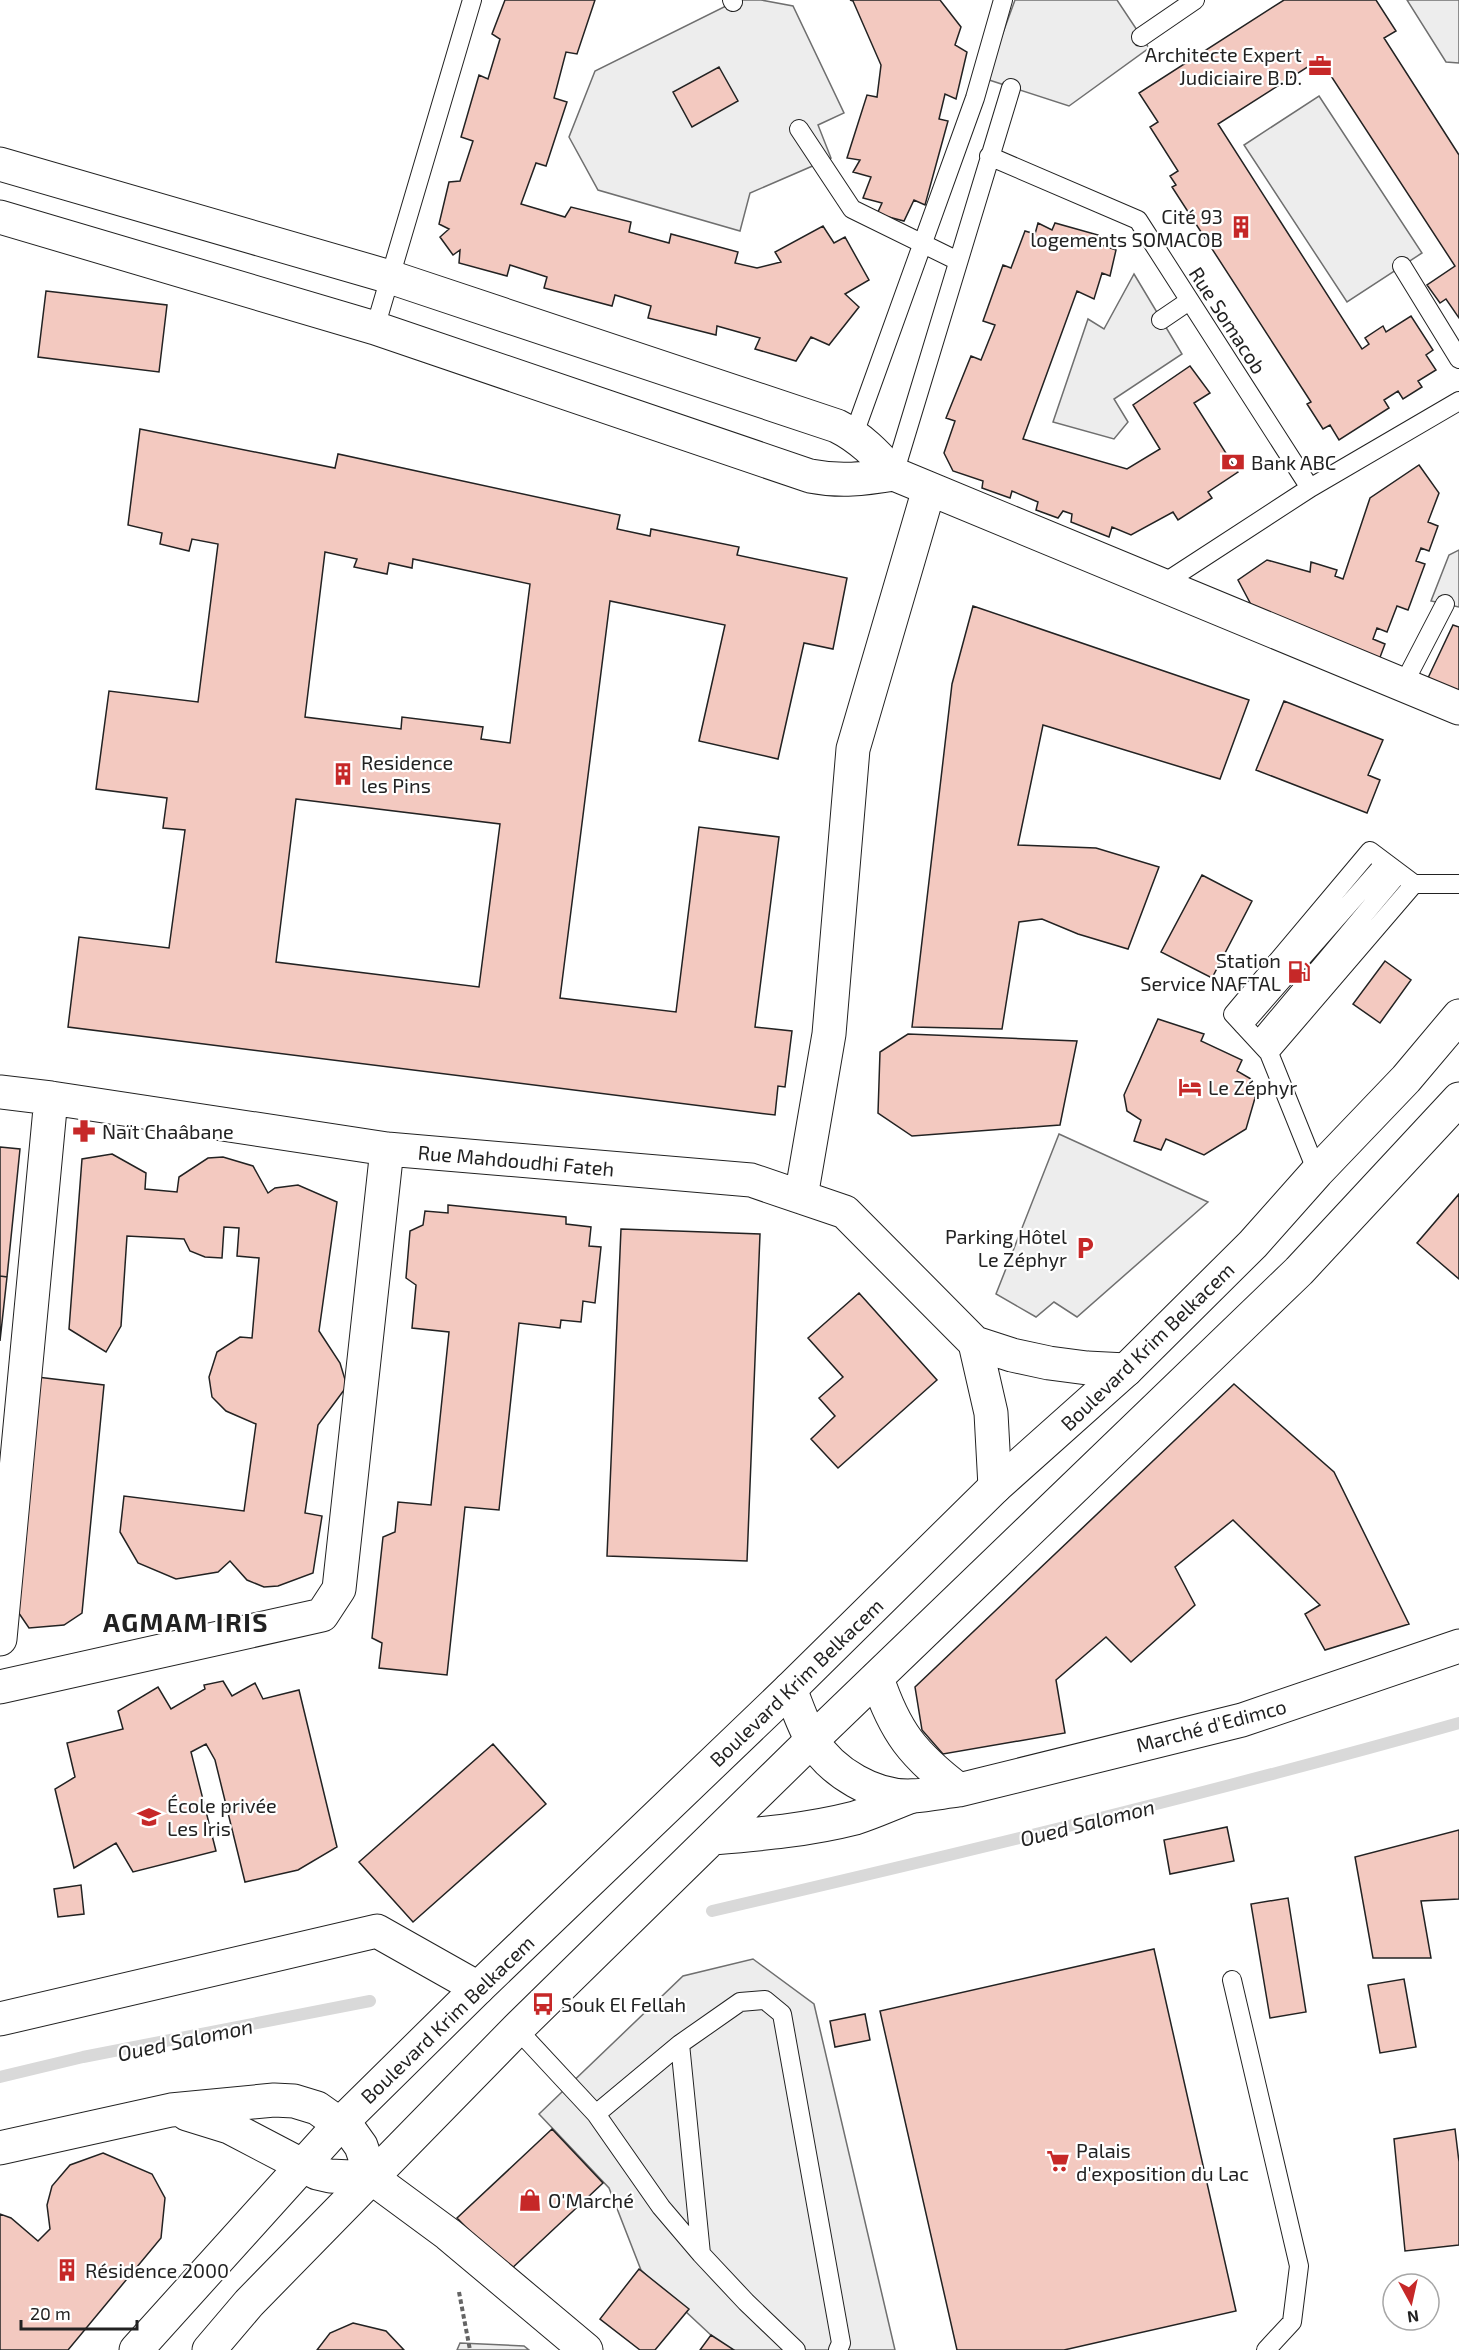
<svg xmlns="http://www.w3.org/2000/svg" width="1459" height="2350" viewBox="0 0 1459 2350" font-family="'Exo 2',sans-serif">
	<style>
		.green { fill: #eee; stroke: #6f6f6f; stroke-width: 1.5 }
		.parking { fill: #ededed; stroke: #6f6f6f; stroke-width: 1.5 }
		.lines { fill: none; stroke-linecap: round; stroke-linejoin: round }
		.stream { stroke: #d9d9d9; stroke-width: 12 }
		.building { fill: #f3c9c0; stroke: #222; stroke-width: 1.5; fill-rule: evenodd }
		.service-casing { stroke: #222; stroke-width: 20 }
		.minor-casing { stroke: #222; stroke-width: 35 }
		.primary-casing { stroke: #222; stroke-width: 35 }
		.path { stroke: #646464; stroke-width: 4; stroke-dasharray: 4.5 3; stroke-linecap: butt }
		.service { stroke: #fff; stroke-width: 18 }
		.minor { stroke: #fff; stroke-width: 33 }
		.primary { stroke: #fff; stroke-width: 33 }
		.labels { text-anchor: middle; dominant-baseline: central; stroke-width: 4.5; stroke-linejoin: round; paint-order: stroke }
		.poi-label { font-size: 20px; fill: #222; stroke: #fff; text-anchor: start }
		.street-label { font-size: 20px; fill: #222; stroke: #fff }
		.water-label { font-size: 21px; font-style: italic; fill: #222; stroke: #fff }
		.district-label { font-size: 26px; font-weight: bold; letter-spacing: 1.5px; fill: #222; stroke: #fff }
	</style>
	<rect width="100%" height="100%" fill="#fff"/>
	<path class="green" d="M 460,2343 L 524,2346 L 529,2350 L 457,2350 Z"/>
	<path class="parking" d="M 738,0 L 761,0 L 793,6 L 844,113 L 818,125 L 831,158 L 750,193 L 740,231 L 598,190 L 569,137 L 595,71 Z
		M 1015,0 L 1117,0 L 1149,48 L 1069,106 L 986,79 Z
		M 1407,0 L 1459,0 L 1459,63 L 1446,62 Z
		M 1319,96 L 1422,253 L 1347,302 L 1244,145 Z
		M 1134,274 L 1182,354 L 1114,399 L 1128,422 L 1114,439 L 1053,422 L 1088,319 L 1104,329 Z
		M 1459,550 L 1459,607 L 1431,601 L 1449,555 Z
		M 1059,1134 L 1208,1202 L 1077,1317 L 1054,1302 L 1036,1317 L 996,1294 Z
		M 753,1959 L 814,2004 L 895,2350 L 727,2350 L 641,2270 L 609,2188 L 539,2114 L 683,1976 Z"/>
	<g class="lines">
		<path class="stream" d="M 712,1911 C 962,1853 1212,1793 1459,1723
			M 0,2077 L 83,2057 L 370,2001"/>
	</g>
	<path class="building" d="M 505,0 L 595,0 L 577,54 L 566,52 L 554,98 L 567,102 L 546,166 L 536,163 L 521,204 L 565,217 L 571,207 L 631,222 L 629,232 L 669,243 L 671,234 L 738,252 L 735,263 L 757,268 L 781,262 L 775,252 L 823,226 L 834,243 L 845,237 L 869,280 L 845,294 L 859,307 L 829,345 L 811,337 L 796,361 L 755,349 L 760,338 L 717,326 L 716,335 L 648,318 L 651,306 L 615,295 L 612,306 L 544,288 L 547,277 L 510,265 L 507,276 L 459,263 L 460,250 L 453,255 L 440,237 L 449,229 L 439,224 L 449,182 L 460,181 L 473,141 L 461,137 L 479,75 L 488,79 L 500,39 L 492,34 Z
		M 850,0 L 940,0 L 961,27 L 955,45 L 967,52 L 956,99 L 945,94 L 939,119 L 948,121 L 925,205 L 914,200 L 904,221 L 877,214 L 882,203 L 863,198 L 871,177 L 853,172 L 860,160 L 847,158 L 867,95 L 877,97 L 881,65 L 853,1 Z
		M 1284,0 L 1376,0 L 1396,31 L 1384,38 L 1459,155 L 1459,318 L 1446,299 L 1440,303 L 1427,285 L 1455,266 L 1320,59 L 1218,124 L 1362,349 L 1369,344 L 1365,338 L 1383,326 L 1386,332 L 1411,316 L 1433,350 L 1426,355 L 1436,370 L 1418,381 L 1422,387 L 1403,399 L 1398,391 L 1384,400 L 1389,408 L 1339,440 L 1330,425 L 1323,429 L 1307,404 L 1311,402 L 1172,187 L 1176,185 L 1170,176 L 1178,171 L 1150,127 L 1158,122 L 1139,93 Z
		M 719,67 L 738,101 L 692,127 L 673,92 Z
		M 1038,223 L 1052,230 L 1055,223 L 1098,235 L 1096,243 L 1116,250 L 1110,276 L 1102,273 L 1094,299 L 1077,291 L 1023,439 L 1127,469 L 1160,449 L 1133,405 L 1190,366 L 1210,393 L 1194,403 L 1238,472 L 1208,492 L 1212,498 L 1178,520 L 1173,512 L 1131,535 L 1112,527 L 1109,537 L 1071,522 L 1072,514 L 1063,511 L 1058,518 L 1036,510 L 1038,502 L 1012,491 L 1010,498 L 982,488 L 983,481 L 953,471 L 944,453 L 955,421 L 946,418 L 971,356 L 981,360 L 995,325 L 983,321 L 1003,265 L 1011,268 L 1025,231 L 1035,234 Z
		M 46,291 L 167,305 L 159,372 L 38,357 Z
		M 140,429 L 335,468 L 338,454 L 620,515 L 617,529 L 650,536 L 651,529 L 739,547 L 737,555 L 847,578 L 833,649 L 804,643 L 778,759 L 699,741 L 725,625 L 610,601 L 560,998 L 676,1012 L 699,827 L 779,837 L 755,1027 L 792,1031 L 785,1087 L 778,1086 L 775,1115 L 68,1027 L 79,937 L 169,948 L 185,830 L 163,828 L 167,798 L 96,789 L 109,691 L 198,702 L 218,544 L 192,539 L 189,551 L 160,544 L 162,533 L 128,525 ZM 325,552 L 357,559 L 354,567 L 387,574 L 389,563 L 412,568 L 413,559 L 530,584 L 510,743 L 481,739 L 483,727 L 402,717 L 401,729 L 305,717 ZM 296,799 L 500,824 L 479,987 L 276,962 Z
		M 1419,465 L 1439,493 L 1428,522 L 1438,526 L 1429,551 L 1421,548 L 1416,561 L 1425,564 L 1408,610 L 1397,606 L 1387,632 L 1377,628 L 1373,639 L 1385,644 L 1376,668 L 1256,614 L 1238,580 L 1267,560 L 1310,572 L 1311,562 L 1337,570 L 1335,576 L 1343,579 L 1370,498 Z
		M 973,606 L 1249,700 L 1220,779 L 1043,725 L 1018,845 L 1096,848 L 1159,867 L 1128,949 L 1078,934 L 1042,919 L 1019,922 L 1002,1029 L 912,1027 L 952,684 Z
		M 1453,625 L 1459,627 L 1459,693 L 1427,680 Z
		M 1284,701 L 1383,740 L 1368,775 L 1380,780 L 1367,813 L 1256,770 Z
		M 1202,875 L 1252,901 L 1212,978 L 1161,952 Z
		M 1385,961 L 1411,980 L 1380,1023 L 1353,1004 Z
		M 1158,1019 L 1204,1034 L 1201,1041 L 1242,1060 L 1237,1071 L 1251,1079 L 1255,1098 L 1246,1129 L 1204,1155 L 1166,1139 L 1161,1150 L 1134,1141 L 1141,1120 L 1127,1111 L 1124,1095 Z
		M 908,1034 L 1077,1041 L 1060,1125 L 912,1136 L 878,1113 L 880,1052 Z
		M 0,1147 L 20,1149 L 7,1277 L 0,1276 Z
		M 112,1154 L 146,1173 L 145,1189 L 177,1192 L 179,1177 L 208,1158 L 223,1157 L 253,1166 L 268,1193 L 275,1188 L 298,1185 L 337,1202 L 319,1331 L 340,1363 L 347,1386 L 318,1425 L 305,1513 L 322,1516 L 313,1573 L 278,1586 L 264,1587 L 247,1580 L 230,1561 L 218,1572 L 176,1579 L 138,1563 L 120,1532 L 124,1496 L 244,1511 L 256,1424 L 226,1411 L 212,1397 L 209,1377 L 217,1352 L 240,1337 L 252,1338 L 259,1258 L 237,1256 L 239,1228 L 224,1227 L 222,1258 L 205,1257 L 190,1251 L 184,1239 L 127,1236 L 121,1326 L 106,1352 L 69,1329 L 82,1159 Z
		M 1459,1194 L 1459,1279 L 1417,1243 Z
		M 448,1205 L 566,1217 L 566,1224 L 591,1227 L 589,1246 L 601,1247 L 595,1303 L 583,1301 L 581,1322 L 561,1320 L 560,1328 L 519,1323 L 499,1510 L 465,1507 L 447,1675 L 379,1668 L 382,1643 L 372,1638 L 383,1537 L 395,1532 L 398,1502 L 431,1505 L 449,1332 L 412,1328 L 416,1285 L 406,1278 L 410,1231 L 423,1225 L 425,1211 L 448,1213 Z
		M 621,1229 L 760,1234 L 747,1561 L 607,1556 Z
		M 0,1276 L 7,1277 L 0,1341 Z
		M 859,1293 L 937,1380 L 838,1468 L 811,1439 L 835,1416 L 819,1398 L 843,1377 L 808,1338 Z
		M 37,1377 L 104,1385 L 82,1613 L 64,1625 L 29,1628 L 14,1606 Z
		M 1234,1384 L 1334,1472 L 1409,1624 L 1325,1650 L 1305,1614 L 1320,1605 L 1233,1520 L 1175,1567 L 1195,1605 L 1131,1662 L 1106,1637 L 1056,1680 L 1065,1733 L 943,1754 L 922,1730 L 915,1687 Z
		M 223,1681 L 232,1696 L 255,1683 L 263,1699 L 299,1690 L 337,1847 L 298,1870 L 245,1882 L 215,1760 L 206,1744 L 191,1752 L 216,1851 L 133,1872 L 116,1843 L 74,1868 L 55,1789 L 75,1777 L 67,1743 L 123,1729 L 118,1711 L 158,1687 L 171,1709 L 205,1689 L 204,1685 Z
		M 493,1744 L 546,1804 L 413,1922 L 359,1862 Z
		M 1227,1827 L 1234,1861 L 1170,1874 L 1164,1840 Z
		M 1459,1830 L 1459,1899 L 1421,1901 L 1431,1958 L 1373,1958 L 1355,1857 Z
		M 81,1885 L 84,1914 L 58,1917 L 54,1889 Z
		M 1288,1898 L 1306,2012 L 1270,2018 L 1251,1904 Z
		M 1154,1949 L 1236,2311 L 1064,2350 L 957,2350 L 880,2011 Z
		M 1404,1979 L 1416,2047 L 1380,2053 L 1368,1985 Z
		M 865,2014 L 870,2040 L 835,2047 L 830,2021 Z
		M 552,2129 L 603,2183 L 509,2271 L 457,2218 Z
		M 1455,2129 L 1459,2162 L 1459,2245 L 1405,2251 L 1394,2139 Z
		M 103,2153 L 152,2174 L 165,2198 L 161,2238 L 68,2350 L 0,2350 L 0,2214 L 11,2218 L 38,2241 L 50,2229 L 47,2205 L 52,2186 L 70,2165 Z
		M 639,2269 L 689,2309 L 655,2350 L 640,2350 L 600,2319 Z
		M 353,2323 L 386,2331 L 404,2350 L 317,2350 L 330,2333 Z
		M 711,2335 L 734,2350 L 700,2350 Z"/>
	<g class="lines">
		<g class="service-casing">
			<path id="service" d="M 732,0 L 733,2
				M 1141,37 L 1195,0
				M 799,129 L 852,209 L 958,261
				M 989,156 L 1138,220 L 1310,488
				M 1402,266 L 1459,359
				M 1161,320 L 1189,301
				M 375,328 L 472,0
				M 854,434 L 975,98 L 1003,0
				M 894,474 L 1011,88
				M 1161,585 L 1310,488 L 1459,401
				M 1403,685 L 1445,604
				M 1243,1025 L 1385,863
				M 1258,1041 L 1399,873
				M 1269,1053 L 1233,1014 L 1370,851 L 1414,884
				M 1317,1172 L 1269,1053 L 1414,884 L 1459,884
				M 1232,1980 L 1299,2266 L 1292,2322 L 1266,2350
				M 517,2029 L 596,2114 L 661,2207 L 701,2254 L 746,2302 L 796,2350
				M 680,2044 L 701,2254
				M 596,2114 L 680,2044 L 740,2002 L 765,2000 L 782,2014 L 841,2343 L 838,2350"/>
		</g>
		<g class="minor-casing">
			<path id="minor" d="M 0,164 L 390,277 L 837,426 C 861,438 876,454 894,474 L 1459,708
				M 0,217 L 375,328 L 810,476 C 841,482 863,479 894,474
				M 0,1092 L 51,1098 L 387,1149 L 751,1180 L 845,1212 L 975,1343 L 1012,1355 L 1049,1363 L 1087,1368 L 1126,1370
				M 801,1197 L 829,1034 L 853,749 L 929,489
				M 975,1343 L 991,1413 L 995,1487
				M 0,1639 L 51,1098
				M 877,1678 C 895,1732 913,1755 959,1790
				M 0,1687 L 322,1615 L 339,1589 L 387,1149
				M 790,1689 C 797,1706 803,1725 812,1740 C 832,1773 875,1798 913,1796 C 928,1795 943,1792 959,1790 L 1242,1720 L 1459,1646
				M 0,2019 L 377,1931 L 478,1988
				M 187,2114 L 229,2127 L 317,2173 L 330,2176 L 372,2178
				M 0,2148 L 171,2110 L 274,2100 L 294,2101 L 317,2108 L 351,2132 L 361,2146 L 372,2178 L 448,2234 L 586,2350"/>
		</g>
		<g class="primary-casing">
			<path id="primary" d="M 713,1838 C 761,1834 808,1830 855,1818 C 874,1812 893,1803 912,1796
				M 136,2350 L 341,2123 L 478,1988 L 790,1689 L 995,1487 L 1126,1370 L 1253,1244 L 1317,1172 L 1406,1079 L 1459,1016
				M 209,2350 L 249,2303 L 517,2029 L 812,1740 L 1299,1271 L 1459,1099"/>
		</g>
		<path class="path" d="M 459,2292 L 470,2350"/>
		<use href="#service" class="service"/>
		<use href="#minor" class="minor"/>
		<use href="#primary" class="primary"/>
	</g>
	<defs>
		<g id="office-bare" transform="scale(1.8)"><path d="M-6-3h4V-5.5h4V-3h4V5H-6ZM-1-4.5V-3h2v-1.5ZM-6 0V1H6V0Z" fill="#c62828" stroke="#fff" stroke-width="2.5" paint-order="stroke"/></g>
		<g id="building-bare" transform="scale(1.8)"><path d="M-4-6H4V6H1V3H-1V6H-4ZM-2.5-4.3h1.7v1.8h-1.7ZM.8-4.3h1.7v1.8H.8ZM-2.5-1h1.7V.8h-1.7ZM.8-1h1.7V.8H.8Z" fill="#c62828" stroke="#fff" stroke-width="2.5" paint-order="stroke"/></g>
		<g id="bank-bare" transform="scale(1.8)"><path d="M-6-4H6V4H-6ZM0-2.3a2.3 2.3 0 1 0 0 4.6a2.3 2.3 0 1 0 0-4.6Z" fill="#c62828" stroke="#fff" stroke-width="2.5" paint-order="stroke"/></g>
		<g id="fuel-bare" transform="scale(1.8)"><path d="M-5.5-6h7V0h2V4h1.3V-2.5L3-4.5l.8-.8L6-3V5H2.5V1h-1V6h-7ZM-4.2-4.7v3.2H.2V-4.7Z" fill="#c62828" stroke="#fff" stroke-width="2.5" paint-order="stroke"/></g>
		<g id="hotel-bare" transform="scale(1.8)"><path d="M-6-4.5h1.5V1H6V5H4.5V3h-9V5H-6ZM-4 0a1.8 1.8 0 1 1 3.6 0ZM.5 0V-2.5h3Q6-2.5 6 0Z" fill="#c62828" stroke="#fff" stroke-width="2.5" paint-order="stroke"/></g>
		<g id="pharmacy-bare" transform="scale(1.8)"><path d="M-2-6h4v4h4v4h-4v4h-4v-4h-4v-4h4Z" fill="#c62828" stroke="#fff" stroke-width="2.5" paint-order="stroke"/></g>
		<g id="parking-bare" transform="scale(1.8)"><path d="M-3.5-5.5H1a3.5 3.5 0 0 1 0 7H-1V5.5H-3.5ZM-1-3.4V-.6H.8a1.4 1.4 0 0 0 0-2.8Z" fill="#c62828" stroke="#fff" stroke-width="2.5" paint-order="stroke"/></g>
		<g id="school-bare" transform="scale(1.8)"><path d="M0-5L7-2L0 1L-7-2ZM-4 1L0 2.5L4 1V4Q0 6-4 4Z" fill="#c62828" stroke="#fff" stroke-width="2.5" paint-order="stroke"/></g>
		<g id="bus-bare" transform="scale(1.8)"><path d="M-5-6H5V4H4V6H2V4H-2V6H-4V4H-5ZM-3.5-4V0h7V-4ZM-3.5 1.2v1.5H-2V1.2ZM2 1.2v1.5H3.5V1.2Z" fill="#c62828" stroke="#fff" stroke-width="2.5" paint-order="stroke"/></g>
		<g id="supermarket-bare" transform="scale(1.8)"><path d="M-6-5.5h2.5l.6 2H6L4.5 2H-2.5L-4.4-4H-6ZM-1.5 3.2a1.3 1.3 0 1 0 .1 0ZM3 3.2a1.3 1.3 0 1 0 .1 0Z" fill="#c62828" stroke="#fff" stroke-width="2.5" paint-order="stroke"/></g>
		<g id="shop-bare" transform="scale(1.8)"><path d="M-5-2.5h2.3a2.7 3.5 0 0 1 5.4 0H5L5.5 6h-11ZM-1.5-2.5h3a1.5 2.3 0 0 0-3 0Z" fill="#c62828" stroke="#fff" stroke-width="2.5" paint-order="stroke"/></g>
	</defs>
	<g fill-rule="evenodd">
		<use href="#office-bare" x="1320" y="66"/>
		<use href="#building-bare" x="1241" y="227"/>
		<use href="#bank-bare" x="1233" y="462"/>
		<use href="#building-bare" x="343" y="774"/>
		<use href="#fuel-bare" x="1299" y="972"/>
		<use href="#hotel-bare" x="1190" y="1087"/>
		<use href="#pharmacy-bare" x="84" y="1131"/>
		<use href="#parking-bare" x="1085" y="1248"/>
		<use href="#school-bare" x="149" y="1817"/>
		<use href="#bus-bare" x="543" y="2004"/>
		<use href="#supermarket-bare" x="1058" y="2161"/>
		<use href="#shop-bare" x="530" y="2200"/>
		<use href="#building-bare" x="67" y="2270"/>
	</g>
	<g class="labels">
		<g class="poi-label">
			<text x="1302" y="54" text-anchor="end">Architecte Expert<tspan x="1302" dy="23">Judiciaire B.D.</tspan></text>
			<text x="1223" y="216" text-anchor="end">Cité 93<tspan x="1223" dy="23">logements SOMACOB</tspan></text>
			<text x="1251" y="462">Bank ABC</text>
			<text x="361" y="762">Residence<tspan x="361" dy="23">les Pins</tspan></text>
			<text x="1281" y="960" text-anchor="end">Station<tspan x="1281" dy="23">Service NAFTAL</tspan></text>
			<text x="1208" y="1087">Le Zéphyr</text>
			<text x="102" y="1131">Naït Chaâbane</text>
			<text x="1067" y="1236" text-anchor="end">Parking Hôtel<tspan x="1067" dy="23">Le Zéphyr</tspan></text>
			<text x="167" y="1805">École privée<tspan x="167" dy="23">Les Iris</tspan></text>
			<text x="561" y="2004">Souk El Fellah</text>
			<text x="1076" y="2150">Palais<tspan x="1076" dy="23">d'exposition du Lac</tspan></text>
			<text x="548" y="2200">O'Marché</text>
			<text x="85" y="2270">Résidence 2000</text>
		</g>
		<g class="street-label">
			<text transform="translate(1228 320) rotate(57)">Rue Somacob</text>
			<text transform="translate(516 1160) rotate(5)">Rue Mahdoudhi Fateh</text>
			<text transform="translate(1147 1346) rotate(-44)">Boulevard Krim Belkacem</text>
			<text transform="translate(796 1682) rotate(-44)">Boulevard Krim Belkacem</text>
			<text transform="translate(1211 1725) rotate(-15)">Marché d'Edimco</text>
			<text transform="translate(447 2019) rotate(-44)">Boulevard Krim Belkacem</text>
		</g>
		<g class="water-label">
			<text transform="translate(1087 1822) rotate(-14)">Oued Salomon</text>
			<text transform="translate(185 2039) rotate(-12)">Oued Salomon</text>
		</g>
		<g class="district-label">
			<text x="186" y="1621">AGMAM IRIS</text>
		</g>
	</g>
	<g transform="translate(1411 2302) rotate(172)"><circle r="28" fill="#ffffff" stroke="#a7a7a7" stroke-width="1.5"/>
	<path d="M0-4.5L10 22L0 15L-10 22Z" fill="#c62828"/>
	<text y="-9" font-size="16" font-weight="bold" text-anchor="middle" fill="#222222">N</text>
	</g>
	<path d="M21 2320v9h116v-9" fill="none" stroke="#222222" stroke-width="3"/>
	<text x="30" y="2320" font-size="18" fill="#222222" stroke="#ffffff" stroke-width="4.5" paint-order="stroke">20 m</text>
</svg>
